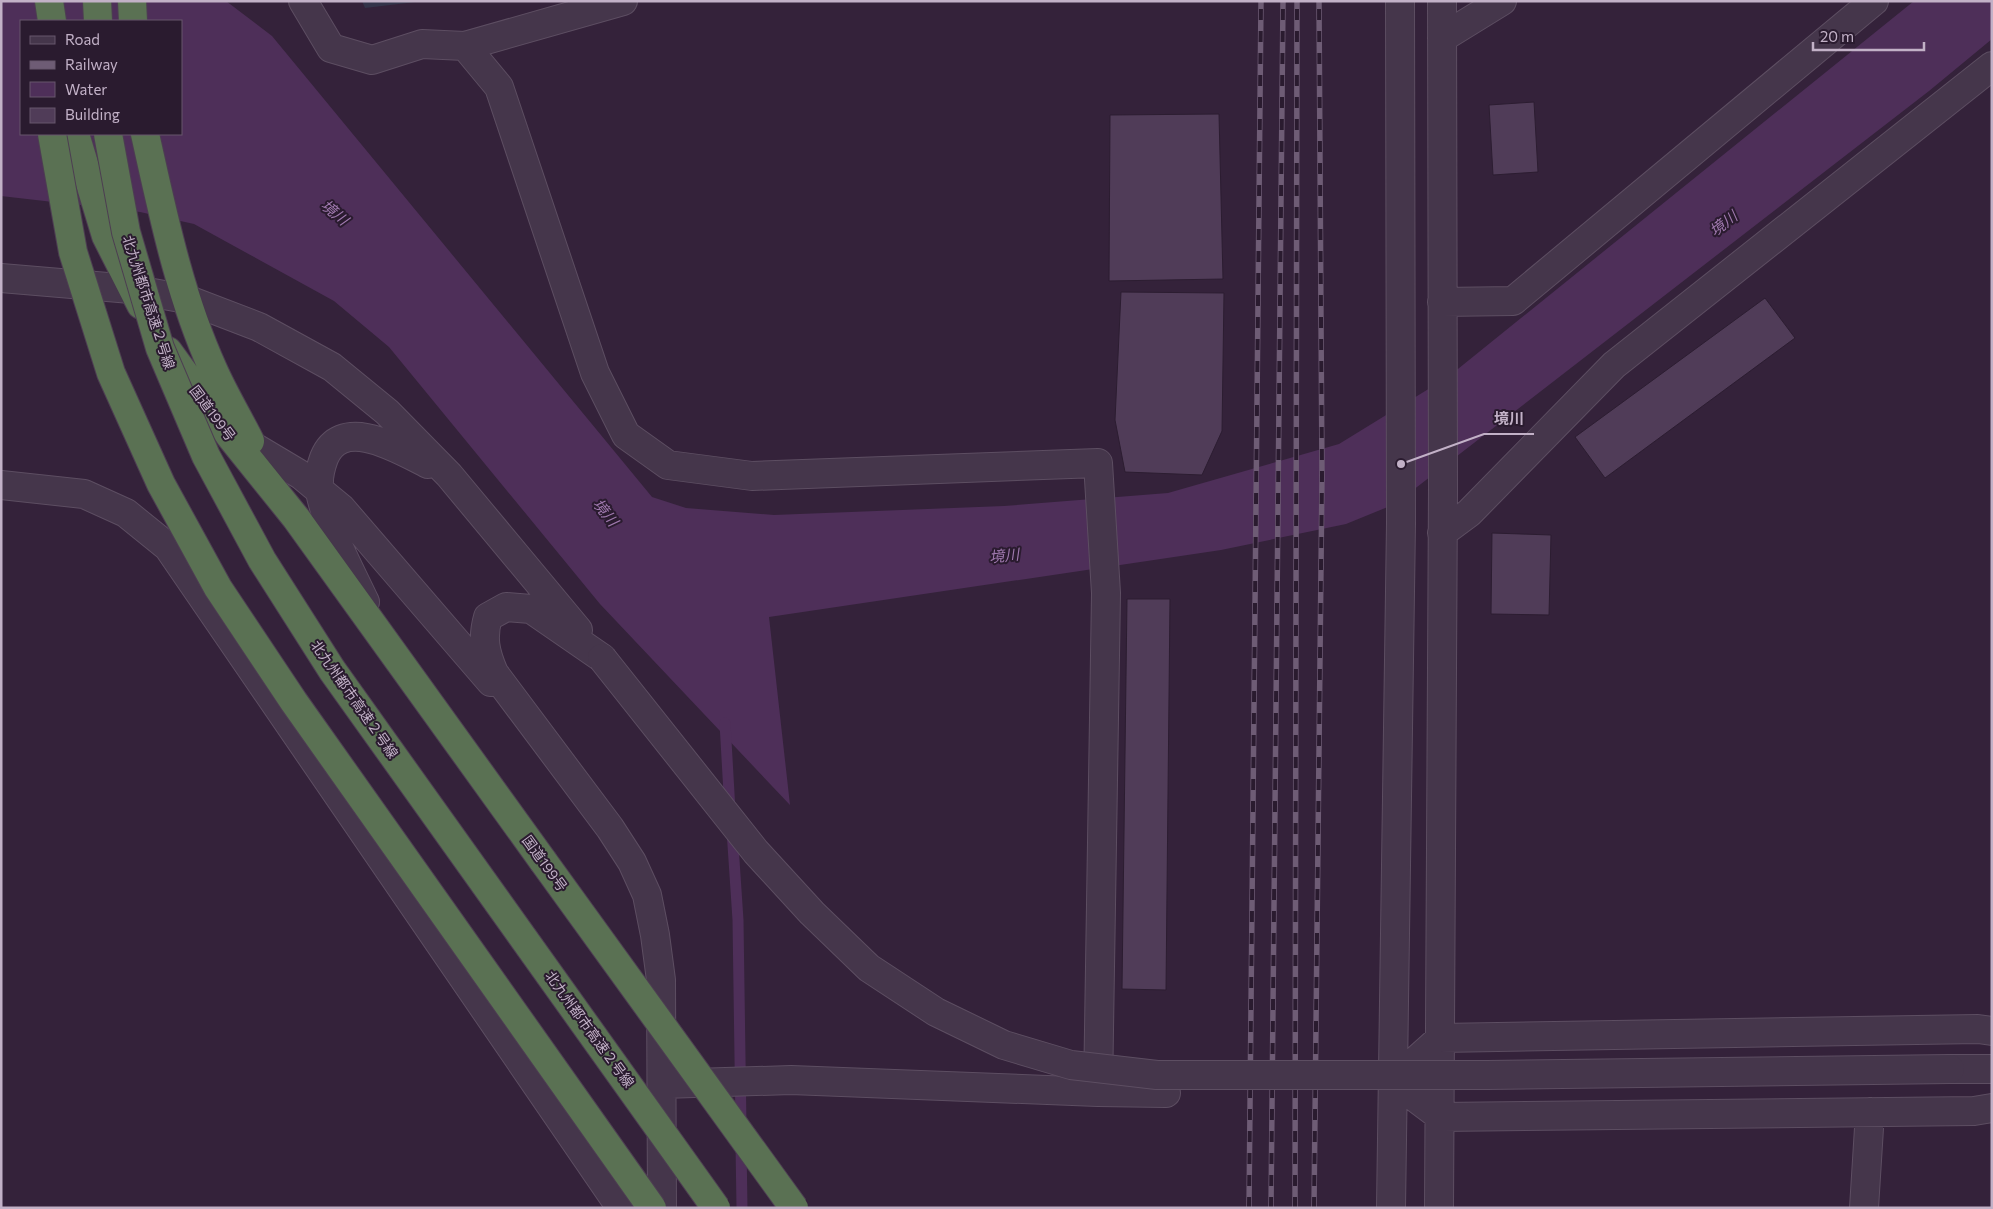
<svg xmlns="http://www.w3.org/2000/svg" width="1993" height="1209" viewBox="0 0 1993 1209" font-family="Commissioner,'Noto Sans JP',sans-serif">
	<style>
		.green { fill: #34344a }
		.water { fill: #4e2f59; fill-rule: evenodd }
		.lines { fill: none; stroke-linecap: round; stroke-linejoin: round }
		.stream { stroke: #4e2f59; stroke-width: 11 }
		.building { fill: #503c58; stroke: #2c1d31 }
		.minor-casing { stroke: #5d4e62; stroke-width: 30 }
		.highway-casing { stroke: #4d3e52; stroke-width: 30 }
		.minor { stroke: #45364b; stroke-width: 28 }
		.highway { stroke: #5a7153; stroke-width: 28 }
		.rail-casing { stroke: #6e5c75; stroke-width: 5.5 }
		.rail { stroke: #2a1b2f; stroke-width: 4; stroke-dasharray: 11; stroke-linecap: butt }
		.minor-bridge-casing { stroke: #5d4e62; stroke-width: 30; stroke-linecap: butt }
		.highway-bridge-casing { stroke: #4d3e52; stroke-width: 30; stroke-linecap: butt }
		.minor-bridge { stroke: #45364b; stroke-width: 28 }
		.highway-bridge { stroke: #5a7153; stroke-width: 28 }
		.labels { text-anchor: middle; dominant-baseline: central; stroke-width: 4; stroke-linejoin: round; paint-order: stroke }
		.street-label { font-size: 14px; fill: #c2b1c7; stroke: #2a1b2f }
		.water-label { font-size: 15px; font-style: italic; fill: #a079af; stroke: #2a1b2f }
		.leader { fill: none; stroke: #c2b1c7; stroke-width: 2 }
		.callout-dot { fill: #c2b1c7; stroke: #2a1b2f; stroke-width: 2 }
		.callout-label { font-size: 15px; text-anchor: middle; font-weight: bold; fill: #c2b1c7; stroke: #2a1b2f; stroke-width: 4; stroke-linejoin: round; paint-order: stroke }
	</style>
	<rect width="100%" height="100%" fill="#34223a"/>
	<path class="green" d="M 362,1 L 424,1 L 365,8 Z"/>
	<path class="water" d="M 1,1 L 226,1 L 272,36 L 652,497 L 686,508 L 774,515 L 1004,506 L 1168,493 L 1339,444 L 1448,377 L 1914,1 L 1992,1 L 1992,39 L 1929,91 L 1395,504 L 1346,524 L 1221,550 L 769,617 L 790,805 L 600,604 L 389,347 L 334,301 L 194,224 L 140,212 L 1,196 ZM 21,21 L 181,21 L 181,134 L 21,134 Z"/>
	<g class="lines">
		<path class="stream" d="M 725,723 L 730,811
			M 732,830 L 738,920 L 741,1126
			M 741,1145 L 742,1208"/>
	</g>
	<path class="building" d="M 1534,102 L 1538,172 L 1493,175 L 1489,105 Z
		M 1219,114 L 1223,279 L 1109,281 L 1110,115 Z
		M 1121,292 L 1224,293 L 1222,431 L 1202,475 L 1125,472 L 1115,420 Z
		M 1765,298 L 1795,338 L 1605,478 L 1575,437 Z
		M 1492,533 L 1551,535 L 1549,615 L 1491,614 Z
		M 1127,599 L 1170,599 L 1166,990 L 1122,989 Z"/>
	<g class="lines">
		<g class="minor-casing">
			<path id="minor" d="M 303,1 L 331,48 L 372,60 L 422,44 L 465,46 L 623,1
				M 1442,38 L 1502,1
				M 465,46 L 499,87 L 595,373 L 626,435 L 668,465 L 752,476 L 1098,463 L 1106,593 L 1098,1092
				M 1,278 L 131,289 L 186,299 L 259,327 L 332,367 L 387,412 L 449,475 L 578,630
				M 1442,302 L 1513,301 L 1874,1
				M 254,447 L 301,475 L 341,508 L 491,682
				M 1,485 L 84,494 L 126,513 L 168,547 L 621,1208
				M 1442,533 L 1469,513 L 1614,365 L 1992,66
				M 365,602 C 348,566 328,530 320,492 C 317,480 320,469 324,458 C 342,414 400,450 428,464
				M 602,658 L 531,609 L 506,607 L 488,617 C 482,638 485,652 494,673 L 610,828 L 632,862 L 647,895 L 655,935 L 661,980 L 662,1208
				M 1992,1031 L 1978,1029 L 1441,1038 L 1393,1081 L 1441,1117 L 1974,1111 L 1992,1108
				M 1950,1069 L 1992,1069
				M 663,1084 L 791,1080 L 1098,1092 L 1166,1093
				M 1391,1208 L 1401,523 L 1400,1
				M 1439,1208 L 1443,490 L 1442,1
				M 1864,1208 L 1870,1112"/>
		</g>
		<g class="highway-casing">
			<path id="highway" d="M 49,1 L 52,21
				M 97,1 L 98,21
				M 132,1 L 133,21
				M 75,134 L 106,236 L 141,305
				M 145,134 C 163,214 179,294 213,369 C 224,394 238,417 250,441
				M 168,351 L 230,436 L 296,518 L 543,861"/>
		</g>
		<use href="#minor" class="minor"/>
		<use href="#highway" class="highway"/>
		<g class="rail-casing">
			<path id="rail" d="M 1249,1208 L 1261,1
				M 1271,1208 L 1283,1
				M 1295,1208 L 1297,1
				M 1314,1208 L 1322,476 L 1319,1"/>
		</g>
		<use href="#rail" class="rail"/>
		<g class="minor-bridge-casing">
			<path id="minor-bridge" d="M 602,658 L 756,852 L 812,913 L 869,968 L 936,1012 L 1004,1045 L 1071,1065 L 1157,1075 L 1487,1075 L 1950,1069"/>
		</g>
		<g class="highway-bridge-casing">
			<path id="highway-bridge" d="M 52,134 L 73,252 L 111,373 L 161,484 L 218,588 L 294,702 L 652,1208
				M 108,134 L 126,232 L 160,348 L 206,456 L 262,560 L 332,670 L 716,1208
				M 543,861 L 794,1208"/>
		</g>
		<use href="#minor-bridge" class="minor-bridge"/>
		<use href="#highway-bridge" class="highway-bridge"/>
	</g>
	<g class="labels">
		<g class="street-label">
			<text transform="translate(149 302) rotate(72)">北九州都市高速２号線</text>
			<text transform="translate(213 413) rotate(53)">国道199号</text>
			<text transform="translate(355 699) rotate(55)">北九州都市高速２号線</text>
			<text transform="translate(545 863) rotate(54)">国道199号</text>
			<text transform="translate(590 1029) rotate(54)">北九州都市高速２号線</text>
		</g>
		<g class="water-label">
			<text transform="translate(335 212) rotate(40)">境川</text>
			<text transform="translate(1723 223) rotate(-38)">境川</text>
			<text transform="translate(606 512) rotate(51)">境川</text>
			<text transform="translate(1004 555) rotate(-6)">境川</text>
		</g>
	</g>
	<path class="leader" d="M1401 464L1484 434H1534"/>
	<circle class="callout-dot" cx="1401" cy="464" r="5"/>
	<g class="callout-label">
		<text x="1509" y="424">境川</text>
	</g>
	<rect width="1993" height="1209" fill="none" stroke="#c2b1c7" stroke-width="5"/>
	<rect x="20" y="20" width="162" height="115" fill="#2a1b2f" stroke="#67576c"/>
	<rect x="30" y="36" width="25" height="8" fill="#45364b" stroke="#67576c"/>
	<text x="65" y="45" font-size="15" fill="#c2b1c7">Road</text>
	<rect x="30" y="61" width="25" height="8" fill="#6e5c75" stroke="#67576c"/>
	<text x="65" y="70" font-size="15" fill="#c2b1c7">Railway</text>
	<rect x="30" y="82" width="25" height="15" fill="#4e2f59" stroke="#67576c"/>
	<text x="65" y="95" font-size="15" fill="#c2b1c7">Water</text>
	<rect x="30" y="108" width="25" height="15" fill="#503c58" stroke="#67576c"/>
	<text x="65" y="120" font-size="15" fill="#c2b1c7">Building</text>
	<path d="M1813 42v8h111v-8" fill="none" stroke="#c2b1c7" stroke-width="2.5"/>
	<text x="1820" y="42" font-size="15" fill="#c2b1c7" stroke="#2a1b2f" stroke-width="4" paint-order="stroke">20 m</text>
</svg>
